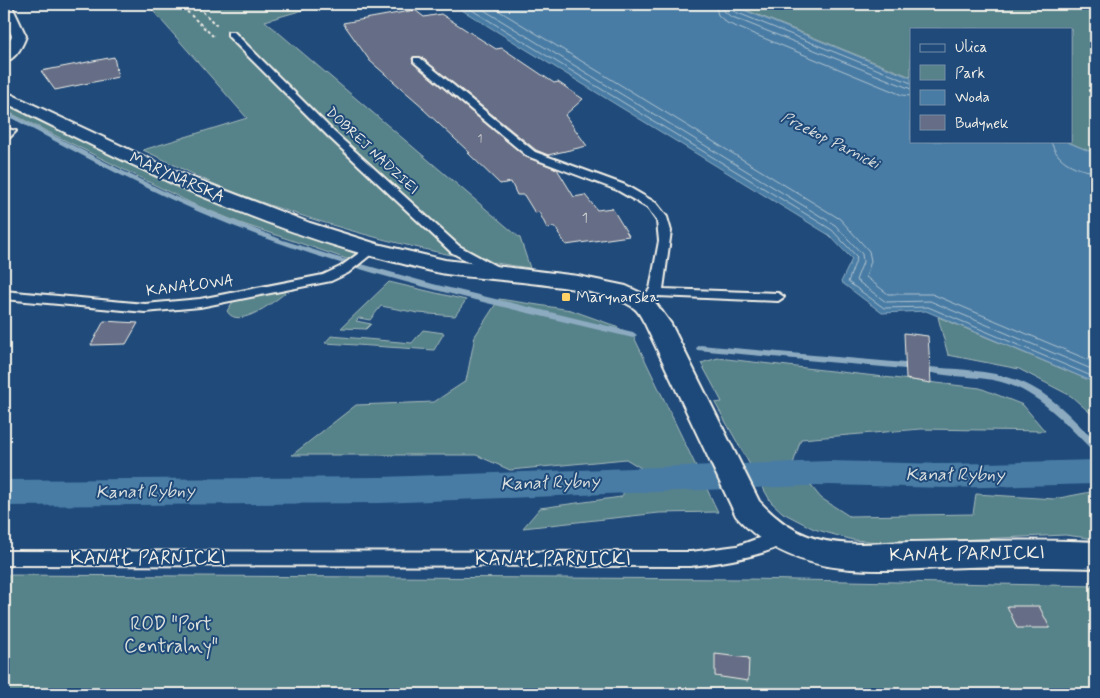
<svg xmlns="http://www.w3.org/2000/svg" width="1100" height="698" viewBox="0 0 1100 698" font-family="Mynerve,sans-serif">
	<style>
		.green { fill: #57828a; stroke: #a6bab9 }
		.water { fill: #487ca5; stroke: #8dabc0 }
		.lines { fill: none; stroke-linecap: round; stroke-linejoin: round }
		.shore { stroke: #afc2cd; stroke-width: 1 }
		.stream { fill: #8dabc0; fill-rule: evenodd }
		.canal { fill: #487ca5; fill-rule: evenodd }
		.building { fill: #656e86; stroke: #f4f1e8 }
		.lane-casing { stroke: #f4f1e8; stroke-width: 4 }
		.street-casing { stroke: #f4f1e8; stroke-width: 4 }
		.path { stroke: #f4f1e8; stroke-width: 2; stroke-dasharray: 3 2.5; stroke-linecap: butt }
		.lane { fill: #1f4a7a; fill-rule: evenodd }
		.street { fill: #1f4a7a; fill-rule: evenodd }
		.poi-dot { fill: #ffd166; stroke: #1f4a7a; stroke-width: 2 }
		.labels { text-anchor: middle; dominant-baseline: central; stroke-width: 4; stroke-linejoin: round; paint-order: stroke }
		.far-number-label { font-size: 11px; fill: #d0d0d0 }
		.far-street-label { font-size: 14px; fill: #f4f1e8; stroke: #1f4a7a }
		.number-label { font-size: 14px; fill: #d0d0d0 }
		.far-water-label { font-size: 15px; font-style: italic; fill: #dadfde; stroke: #1f4a7a }
		.street-label { font-size: 16px; fill: #f4f1e8; stroke: #1f4a7a }
		.poi-label { font-size: 16px; fill: #f4f1e8; stroke: #1f4a7a; text-anchor: start }
		.water-label { font-size: 18px; font-style: italic; fill: #dadfde; stroke: #1f4a7a }
		.near-street-label { font-size: 19px; fill: #f4f1e8; stroke: #1f4a7a }
		.near-park-label { font-size: 19px; fill: #dce0da; stroke: #1f4a7a }
	</style>
	<rect width="100%" height="100%" fill="#1f4a7a"/>
	<filter id="ink" filterUnits="userSpaceOnUse"><feTurbulence type="fractalNoise" baseFrequency=".02" numOctaves="2"/><feDisplacementMap in="SourceGraphic" scale="10" xChannelSelector="R" yChannelSelector="G"/><feConvolveMatrix kernelMatrix="1 2 1 2 8 2 1 2 1" color-interpolation-filters="sRGB"/></filter>
	<g filter="url(#ink)">
		<path class="green" d="M 147,4 L 340,4 L 317,6 L 265,21 L 520,238 L 530,268 C 430,255 331,228 236,193 C 204,181 174,164 143,150 L 247,118 Z
			M 731,4 L 1096,4 L 1096,154 L 1066,141 L 1071,141 L 1071,29 L 911,29 L 911,77 Z
			M 4,104 L 180,189 L 284,229 L 359,255 L 350,260 L 240,223 L 191,203 L 4,110 Z
			M 389,282 L 466,300 L 455,316 L 418,313 L 381,306 L 370,320 L 359,318 L 356,321 L 371,324 L 366,329 L 341,328 Z
			M 290,289 C 279,298 238,332 227,311 L 234,300 Z
			M 499,299 L 571,310 L 610,324 L 633,335 L 718,512 L 659,513 L 523,528 L 540,508 L 621,497 L 641,468 L 626,459 L 510,470 L 476,455 L 292,455 L 356,405 L 434,402 L 466,381 L 475,336 Z
			M 938,317 L 1096,383 L 1096,418 L 1071,396 L 1019,369 L 948,355 Z
			M 423,330 L 444,333 L 434,350 L 325,343 L 331,336 L 412,343 Z
			M 718,358 L 980,388 L 1023,405 L 1045,431 L 921,429 L 801,439 L 793,464 L 821,498 L 849,516 L 973,514 L 976,494 L 1054,499 L 1096,491 L 1096,539 L 1065,535 L 894,543 L 853,540 L 814,529 L 783,513 L 771,502 L 715,403 L 722,402 L 701,363 Z
			M 4,575 L 748,579 L 1096,586 L 1096,694 L 4,694 Z"/>
		<path class="water" d="M 452,4 L 729,4 L 911,78 L 911,141 L 1065,141 L 1096,154 L 1096,383 L 926,311 L 882,313 L 841,282 L 852,259 L 829,235 Z"/>
		<g class="lines">
			<path class="shore" d="M 462,4 L 832,230 L 857,257 L 848,282 L 884,308 L 928,307 L 1096,378
				M 474,4 L 835,225 L 862,254 L 863,262 L 856,280 L 886,302 L 930,301 L 1096,371
				M 488,4 L 840,219 L 869,251 L 871,261 L 866,277 L 888,294 L 932,294 L 1096,363
				M 715,4 L 718,15 L 727,23 L 902,95 L 911,96
				M 723,4 L 724,11 L 730,16 L 911,89
				M 729,4 L 733,11 L 911,83
				M 1051,141 C 1056,162 1077,170 1096,172"/>
			<path class="stream" d="M 4,110 L 119,169 L 176,197 L 235,221 L 283,240 L 333,256 L 433,284 L 633,332 L 637,335 L 633,338 C 497,305 359,276 228,224 C 151,193 77,153 4,114 Z
				M 700,345 L 905,363 L 909,366 L 905,369 L 697,350 L 696,348 Z
				M 930,367 C 964,370 1001,370 1032,387 C 1057,400 1077,423 1096,442 L 1096,451 L 1092,450 C 1063,421 1035,388 993,380 C 971,376 948,377 927,372 L 925,370 Z"/>
			<path class="canal" d="M 1096,460 L 1096,484 L 947,488 L 829,485 L 381,503 L 4,506 L 4,480 L 381,477 L 829,461 L 947,464 Z"/>
		</g>
		<path class="building" d="M 415,10 L 424,17 L 441,14 L 496,49 L 502,48 L 554,83 L 558,82 L 583,99 L 565,115 L 587,146 L 548,155 L 536,150 L 421,57 L 412,58 L 413,63 L 526,157 L 557,169 L 574,197 L 585,195 L 597,210 L 612,208 L 629,236 L 566,245 L 555,227 L 547,228 L 539,212 L 535,213 L 524,195 L 517,195 L 511,182 L 500,184 L 468,153 L 470,153 L 422,108 L 424,108 L 370,61 L 343,23 Z
			M 114,57 L 118,77 L 55,90 L 41,71 Z
			M 104,321 L 138,323 L 126,344 L 91,345 Z
			M 904,333 L 928,336 L 931,383 L 906,379 Z
			M 1007,606 L 1039,606 L 1050,628 L 1017,628 Z
			M 715,654 L 749,658 L 748,681 L 715,676 Z"/>
		<g class="lines">
			<g class="lane-casing">
				<path id="lane" d="M 228,32 L 234,32 L 334,132 L 459,246 L 503,270 L 505,273 L 503,276 L 495,276 L 451,252 L 328,136 L 228,36 Z
					M 414,58 L 420,58 L 535,152 L 625,185 L 656,203 L 667,217 L 671,231 L 663,289 L 778,293 L 784,297 L 778,301 L 658,296 L 648,306 L 638,306 L 637,303 L 650,289 L 659,241 L 657,221 L 648,208 L 617,190 L 527,156 L 414,62 Z
					M 8,129 L 16,131 L 7,140 L 4,141 L 4,133 Z
					M 370,245 L 374,246 L 376,249 L 374,252 L 348,273 L 331,281 L 200,307 L 145,312 L 4,299 L 4,291 L 145,304 L 200,299 L 323,275 L 340,267 Z
					M 781,530 L 787,532 L 790,537 C 780,555 711,564 691,566 L 4,565 L 4,551 L 691,552 L 737,546 Z"/>
			</g>
			<g class="street-casing">
				<path id="street" d="M 4,4 L 11,4 L 26,36 C 22,47 16,59 4,62 L 4,48 L 12,36 L 4,19 Z
					M 4,91 L 175,171 L 310,223 L 377,244 L 445,260 L 578,276 L 626,286 L 652,298 L 671,324 L 759,501 C 773,516 789,529 808,536 C 839,548 877,543 910,542 C 972,541 1034,539 1096,542 L 1096,568 C 1053,567 1010,566 967,567 C 885,569 796,585 736,516 L 645,324 C 642,319 639,312 635,309 C 609,285 485,280 446,274 C 428,271 409,265 391,261 C 255,228 129,164 4,102 Z"/>
			</g>
			<path class="path" d="M 179,4 L 213,36
				M 195,4 L 217,26"/>
			<use href="#lane" class="lane"/>
			<use href="#street" class="street"/>
		</g>
	</g>
	<rect class="poi-dot" x="561" y="292" width="10" height="10" rx="2.5"/>
	<g class="labels">
		<g class="far-number-label">
			<text x="480" y="139">1</text>
		</g>
		<g class="far-street-label">
			<text transform="translate(372 151) rotate(43)">DOBREJ NADZIEI</text>
		</g>
		<g class="number-label">
			<text x="585" y="218">1</text>
		</g>
		<g class="far-water-label">
			<text transform="translate(830 141) rotate(27)">Przekop Parnicki</text>
		</g>
		<g class="street-label">
			<text transform="translate(177 178) rotate(24)">MARYNARSKA</text>
			<text transform="translate(190 286) rotate(-7)">KANAŁOWA</text>
		</g>
		<g class="poi-label">
			<text x="576" y="297">Marynarska</text>
		</g>
		<g class="water-label">
			<text x="955" y="475">Kanał Rybny</text>
			<text transform="translate(550 483) rotate(-2)">Kanał Rybny</text>
			<text transform="translate(145 492) rotate(-1)">Kanał Rybny</text>
		</g>
		<g class="near-street-label">
			<text transform="translate(967 554) rotate(-1)">KANAŁ PARNICKI</text>
			<text x="148" y="558">KANAŁ PARNICKI</text>
			<text x="553" y="559">KANAŁ PARNICKI</text>
		</g>
		<g class="near-park-label">
			<text x="171" y="624">ROD "Port<tspan x="171" dy="22">Centralny"</tspan></text>
		</g>
	</g>
	<rect width="1100" height="698" fill="none" stroke="#1f4a7a" stroke-width="20"/>
	<rect x="10" y="10" width="1080" height="678" fill="none" stroke="#f4f1e8" stroke-width="2" filter="url(#ink)"/>
	<rect x="910" y="28" width="162" height="115" fill="#1f4a7a" stroke="#748da6"/>
	<rect x="920" y="44" width="25" height="8" fill="#1f4a7a" stroke="#748da6"/>
	<text x="955" y="52" font-size="15" fill="#f4f1e8">Ulica</text>
	<rect x="920" y="65" width="25" height="15" fill="#57828a" stroke="#748da6"/>
	<text x="955" y="78" font-size="15" fill="#f4f1e8">Park</text>
	<rect x="920" y="90" width="25" height="15" fill="#487ca5" stroke="#748da6"/>
	<text x="955" y="102" font-size="15" fill="#f4f1e8">Woda</text>
	<rect x="920" y="115" width="25" height="15" fill="#656e86" stroke="#748da6"/>
	<text x="955" y="128" font-size="15" fill="#f4f1e8">Budynek</text>
</svg>
